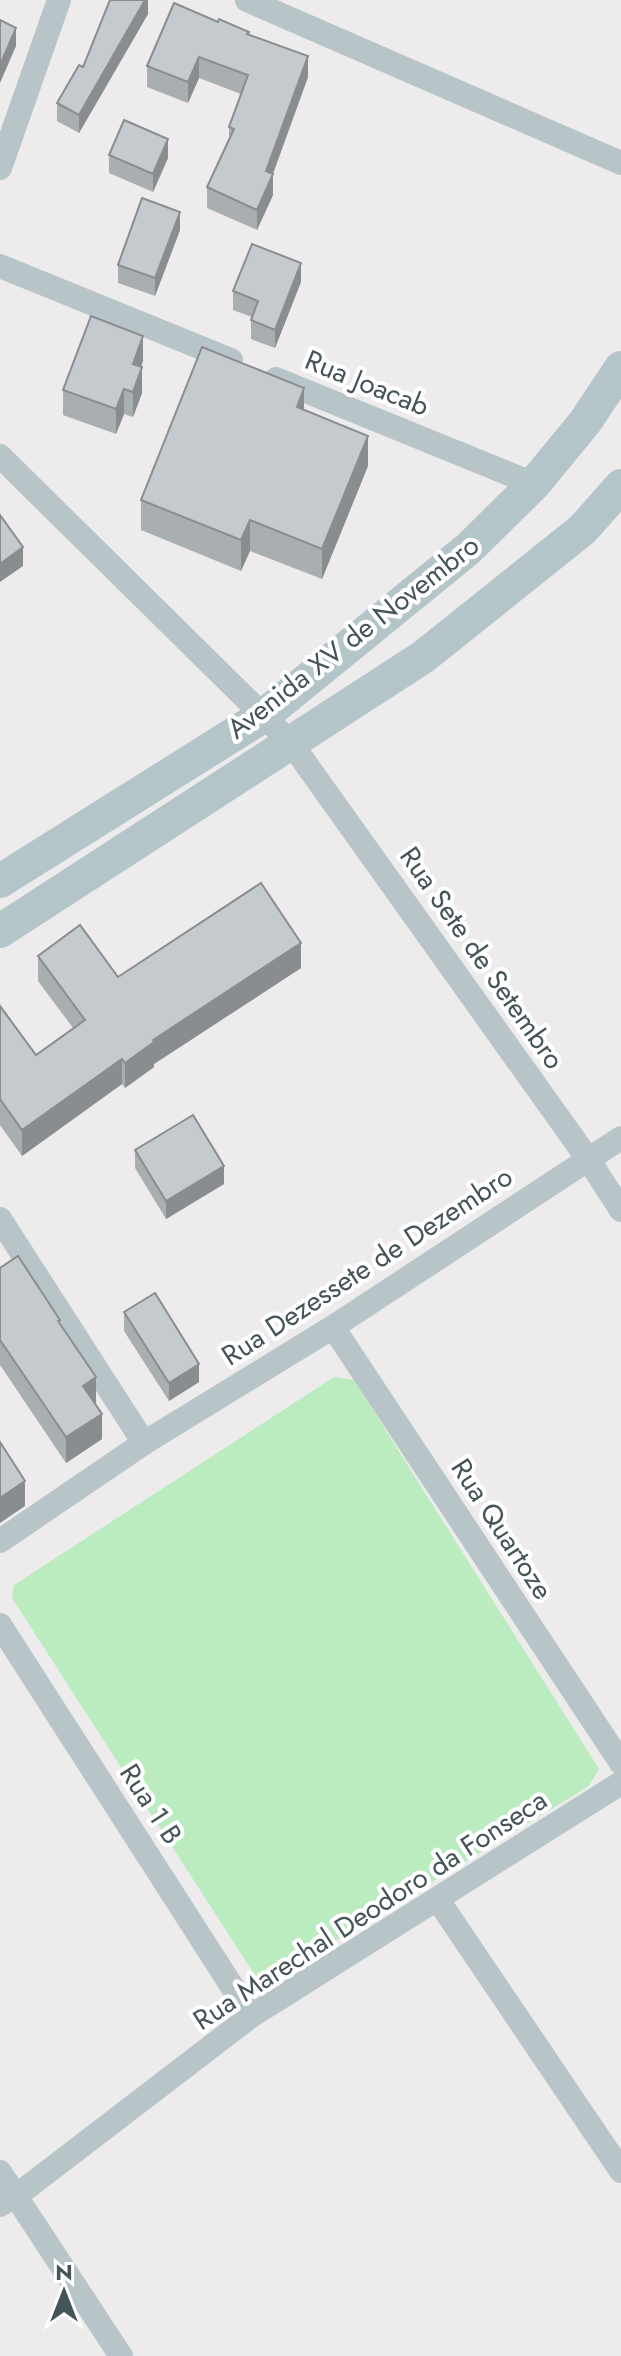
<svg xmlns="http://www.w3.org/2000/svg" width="621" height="2356" viewBox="0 0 621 2356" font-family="Jost,sans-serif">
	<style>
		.green { fill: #baecc0 }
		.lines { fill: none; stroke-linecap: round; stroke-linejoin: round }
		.minor { stroke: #b7c4c8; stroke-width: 24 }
		.secondary { stroke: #b4c5ca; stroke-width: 34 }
		.wall { fill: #a9aeb1 }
		.shaded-wall { fill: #8a8d90 }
		.building { fill: #c5cace; stroke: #8a8d90; stroke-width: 2 }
		.labels { text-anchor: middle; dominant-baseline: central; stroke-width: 8; stroke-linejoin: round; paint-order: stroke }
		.street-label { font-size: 28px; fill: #455458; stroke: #fff }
	</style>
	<rect width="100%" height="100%" fill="#eeebec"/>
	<path class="green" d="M 334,1377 L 354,1380 L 599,1769 L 589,1786 L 268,1982 L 256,1977 L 12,1598 L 14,1585 Z"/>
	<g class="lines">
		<path class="minor" d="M 247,0 L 621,163
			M 0,168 L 59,0
			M 0,266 L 231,360
			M 276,379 L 534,484
			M 0,456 L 291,743 L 588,1159 L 621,1210
			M 0,1219 L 144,1443
			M 333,1327 L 621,1763
			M 0,1541 L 144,1443 L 333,1327 L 621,1138
			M 0,1625 L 251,2016
			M 438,1900 L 621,2171
			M 0,2172 L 121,2356
			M 0,2205 L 20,2193 L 251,2016 L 621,1783"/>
		<path class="secondary" d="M 0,881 L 263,716 L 468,549 L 534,484 L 585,422 L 621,368
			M 0,931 L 423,657 L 583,529 L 621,486"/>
	</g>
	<path class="wall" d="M 148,0 L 148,14 L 79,133 L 57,121 L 57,103 L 83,67 Z
		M 218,22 L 249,35 L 308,77 L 273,174 L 273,195 L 257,230 L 207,208 L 207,187 L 229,139 L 229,127 L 241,94 L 199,78 L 188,103 L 147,87 L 147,66 Z
		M 109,155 L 168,158 L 153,192 L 109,173 Z
		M 180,230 L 155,296 L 118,283 L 118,265 Z
		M 301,282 L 275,348 L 251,339 L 251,320 L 252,317 L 233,310 L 233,291 Z
		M 143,361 L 141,367 L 142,393 L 133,417 L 124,414 L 116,434 L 63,415 L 63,390 Z
		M 304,410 L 368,466 L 322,579 L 250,551 L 241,571 L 141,530 L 141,500 Z
		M 38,956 L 118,977 L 301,968 L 154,1064 L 154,1067 L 125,1088 L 122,1084 L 22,1156 L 0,1125 L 0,1006 L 36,1055 L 73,1028 L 38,981 Z
		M 135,1150 L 224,1184 L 166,1219 L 135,1168 Z
		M 0,1268 L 60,1325 L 96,1402 L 102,1439 L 66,1463 L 0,1365 Z
		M 124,1312 L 199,1382 L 169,1401 L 124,1331 Z"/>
	<path class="shaded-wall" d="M 145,0 L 148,0 L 148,14 L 79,133 L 79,115 Z
		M 16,28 L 16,46 L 0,83 L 0,65 Z
		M 308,56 L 308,77 L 269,184 L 273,174 L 273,195 L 257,230 L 257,210 L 266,171 Z
		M 199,57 L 199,78 L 188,103 L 188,82 Z
		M 168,139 L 168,158 L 153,192 L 153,174 Z
		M 180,212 L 180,230 L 155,296 L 155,278 Z
		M 301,263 L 301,282 L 275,348 L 275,330 Z
		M 143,336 L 143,361 L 133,390 L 133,364 Z
		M 142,367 L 142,393 L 133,417 L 133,392 Z
		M 304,388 L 304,418 L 297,407 Z
		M 124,389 L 124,414 L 116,434 L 116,409 Z
		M 368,436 L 368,466 L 322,579 L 322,549 Z
		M 250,520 L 250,551 L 241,571 L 241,540 Z
		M 23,547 L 23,566 L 0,582 L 0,564 Z
		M 301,943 L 301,968 L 154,1064 L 154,1067 L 125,1088 L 125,1063 L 153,1040 Z
		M 122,1059 L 122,1084 L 22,1156 L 22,1130 Z
		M 224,1166 L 224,1184 L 166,1219 L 166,1201 Z
		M 199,1364 L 199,1382 L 169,1401 L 169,1383 Z
		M 96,1377 L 96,1402 L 83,1411 L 83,1386 Z
		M 102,1414 L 102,1439 L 66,1463 L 66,1437 Z
		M 25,1481 L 25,1506 L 0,1523 L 0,1498 Z"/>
	<path class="building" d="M 110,0 L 145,0 L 79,115 L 57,103 L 79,65 L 83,67 Z
		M 174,3 L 218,22 L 219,19 L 249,32 L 247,34 L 308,56 L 266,171 L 273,174 L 257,210 L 207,187 L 234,129 L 229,127 L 248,75 L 199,57 L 188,82 L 147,66 Z
		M 0,20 L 16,28 L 0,65 Z
		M 124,120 L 168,139 L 153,174 L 109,155 Z
		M 142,198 L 180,212 L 155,278 L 118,265 Z
		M 252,244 L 301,263 L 275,330 L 251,320 L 258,301 L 233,291 Z
		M 91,316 L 143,336 L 133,364 L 142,367 L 133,392 L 124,389 L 116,409 L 63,390 Z
		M 202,347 L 304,388 L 297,407 L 368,436 L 322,549 L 250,520 L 241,540 L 141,500 Z
		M 0,515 L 23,547 L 0,564 Z
		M 261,883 L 301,943 L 153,1040 L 154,1042 L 125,1063 L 122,1059 L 22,1130 L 0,1099 L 0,1006 L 36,1055 L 85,1020 L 38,956 L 80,925 L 118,977 Z
		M 193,1115 L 224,1166 L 166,1201 L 135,1150 Z
		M 18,1256 L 60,1320 L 58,1321 L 96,1377 L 83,1386 L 102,1414 L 66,1437 L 0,1340 L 0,1268 Z
		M 155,1293 L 199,1364 L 169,1383 L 124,1312 Z
		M 0,1442 L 25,1481 L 0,1498 Z"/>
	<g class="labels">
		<g class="street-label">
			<text transform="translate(367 383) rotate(22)">Rua Joacab</text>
			<text transform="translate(353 637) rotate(-38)">Avenida XV de Novembro</text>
			<text transform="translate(482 958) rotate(55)">Rua Sete de Setembro</text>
			<text transform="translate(367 1266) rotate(-33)">Rua Dezessete de Dezembro</text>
			<text transform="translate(502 1529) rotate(57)">Rua Quartoze</text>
			<text transform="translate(151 1804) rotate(57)">Rua 1 B</text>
			<text transform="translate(370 1910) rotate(-33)">Rua Marechal Deodoro da Fonseca</text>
		</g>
	</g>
	<g transform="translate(64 2292)" stroke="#ffffff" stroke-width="6" paint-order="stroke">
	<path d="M0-6L14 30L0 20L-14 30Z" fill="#455458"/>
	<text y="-12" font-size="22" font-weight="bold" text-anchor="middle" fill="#455458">N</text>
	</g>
</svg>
